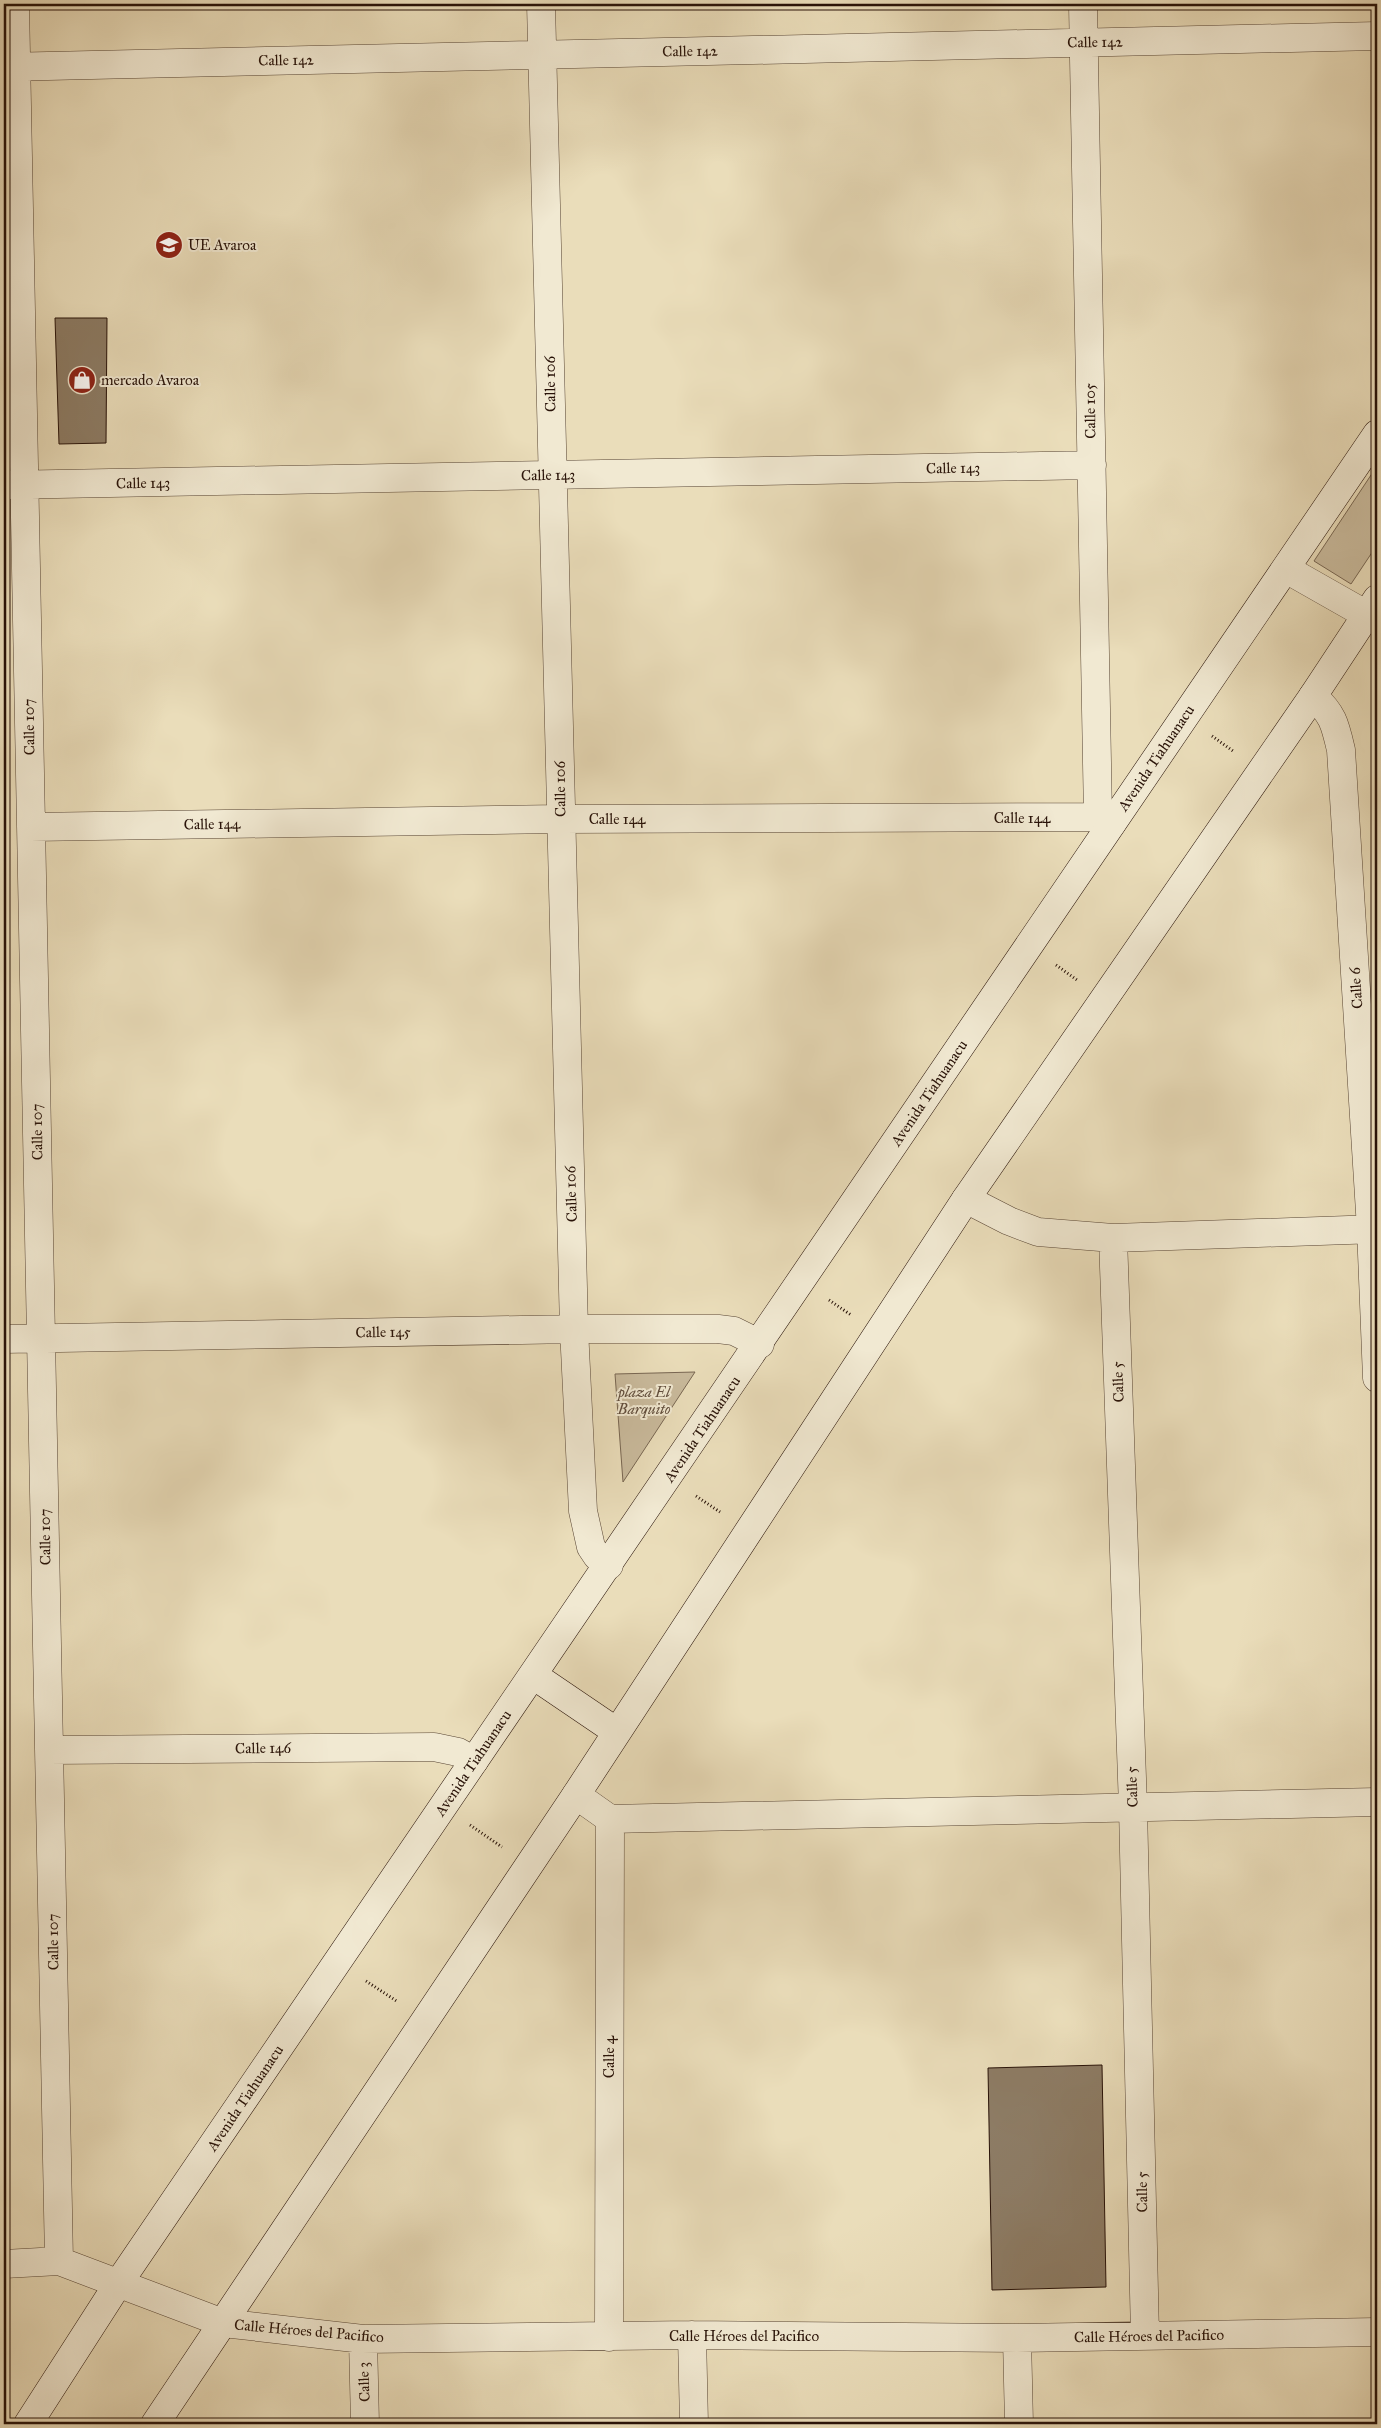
<svg xmlns="http://www.w3.org/2000/svg" width="1381" height="2428" viewBox="0 0 1381 2428" font-family="'IM FELL Great Primer',serif">
	<style>
		.green { fill: #c9ba9c; stroke: #786652 }
		.building { fill: #8d7c65; stroke: #281208 }
		.lines { fill: none; stroke-linecap: round; stroke-linejoin: round }
		.minor-casing { stroke: #584534; stroke-width: 29 }
		.secondary-casing { stroke: #281208; stroke-width: 29 }
		.path { stroke: #281208; stroke-width: 3; stroke-dasharray: 1 2.5; stroke-linecap: butt }
		.minor { stroke: #f1e9d2; stroke-width: 28 }
		.secondary { stroke: #f1e9d2; stroke-width: 28 }
		.labels { text-anchor: middle; dominant-baseline: central; stroke-width: 4; stroke-linejoin: round; paint-order: stroke }
		.street-label { font-size: 15px; fill: #281208; stroke: #f1e9d2 }
		.poi-label { font-size: 15px; fill: #281208; stroke: #f1e9d2; text-anchor: start }
		.park-label { font-size: 15px; font-style: italic; fill: #604d3c; stroke: #f1e9d2 }
	</style>
	<rect width="100%" height="100%" fill="#eaddba"/>
	<filter id="stains"><feTurbulence type="fractalNoise" baseFrequency=".004" numOctaves="4"/><feColorMatrix values="0 0 0 0 .2 0 0 0 0 .09 0 0 0 0 .02 0 0 0 .5 -.17"/></filter>
	<radialGradient id="worn" r=".72"><stop offset=".6" stop-color="#630" stop-opacity="0"/><stop offset="1" stop-color="#630" stop-opacity=".3"/></radialGradient>
	<path class="green" d="M 1377,466 L 1377,545 L 1351,584 L 1314,561 Z
		M 695,1372 L 623,1482 L 615,1374 Z"/>
	<path class="building" d="M 55,318 L 107,318 L 106,443 L 59,444 Z
		M 1102,2065 L 1106,2287 L 992,2290 L 988,2068 Z"/>
	<g class="lines">
		<g class="minor-casing">
			<path id="minor" d="M 15,4 L 59,2261
				M 541,4 L 574,1329 L 583,1511 L 591,1547 L 597,1556 L 609,1565
				M 1083,4 L 1098,817
				M 4,67 L 1377,36
				M 4,485 L 1092,465
				M 1286,569 L 1367,615 L 1377,616
				M 1313,696 C 1333,714 1335,724 1341,750 L 1371,1228 L 1377,1378
				M 31,827 L 560,819 L 1098,817 L 1112,823
				M 966,1199 L 1009,1221 L 1038,1232 L 1113,1238 L 1377,1229
				M 1113,1238 L 1133,1807 L 1145,2336
				M 4,1339 L 574,1329 L 718,1329 L 734,1331 L 760,1344
				M 49,1750 L 434,1747 L 458,1752 L 474,1761
				M 576,1795 L 610,1819 L 609,2337
				M 610,1819 L 1377,1802
				M 4,2264 L 59,2261 L 223,2323 L 363,2339 L 692,2335 L 1017,2338 L 1377,2332
				M 692,2335 L 694,2424
				M 1017,2338 L 1019,2424
				M 363,2339 L 365,2424"/>
		</g>
		<g class="secondary-casing">
			<path id="secondary" d="M 533,1675 L 617,1732
				M 28,2424 L 118,2284 L 1377,434
				M 155,2424 L 576,1795 L 966,1199 L 1313,696 L 1377,599"/>
		</g>
		<path class="path" d="M 1212,736 L 1233,751
			M 1056,965 L 1077,980
			M 829,1300 L 851,1315
			M 696,1496 L 720,1512
			M 470,1825 L 502,1847
			M 366,1981 L 398,2002"/>
		<use href="#minor" class="minor"/>
		<use href="#secondary" class="secondary"/>
	</g>
	<defs>
		<g id="school-disc" transform="scale(1.4375)"><circle r="9.5" fill="#8f2418" stroke="#f1e9d2"/><path d="M0-5L7-2L0 1L-7-2ZM-4 1L0 2.5L4 1V4Q0 6-4 4Z" fill="#fff"/></g>
		<g id="shop-disc" transform="scale(1.4375)"><circle r="9.5" fill="#8f2418" stroke="#f1e9d2"/><path d="M-5-2.5h2.3a2.7 3.5 0 0 1 5.4 0H5L5.5 6h-11ZM-1.5-2.5h3a1.5 2.3 0 0 0-3 0Z" fill="#fff"/></g>
	</defs>
	<g fill-rule="evenodd">
		<use href="#school-disc" x="169" y="245"/>
		<use href="#shop-disc" x="82" y="380"/>
	</g>
	<g class="labels">
		<g class="street-label">
			<text transform="translate(1095 42) rotate(-1)">Calle 142</text>
			<text transform="translate(690 51) rotate(-1)">Calle 142</text>
			<text transform="translate(286 60) rotate(-1)">Calle 142</text>
			<text transform="translate(550 384) rotate(-91)">Calle 106</text>
			<text transform="translate(1090 411) rotate(-91)">Calle 105</text>
			<text transform="translate(953 468) rotate(-1)">Calle 143</text>
			<text transform="translate(548 475) rotate(-1)">Calle 143</text>
			<text transform="translate(143 483) rotate(-1)">Calle 143</text>
			<text transform="translate(29 727) rotate(-91)">Calle 107</text>
			<text transform="translate(1156 758) rotate(-56)">Avenida Tiahuanacu</text>
			<text transform="translate(560 789) rotate(-91)">Calle 106</text>
			<text x="1022" y="818">Calle 144</text>
			<text x="617" y="819">Calle 144</text>
			<text transform="translate(212 824) rotate(-1)">Calle 144</text>
			<text transform="translate(1356 988) rotate(-94)">Calle 6</text>
			<text transform="translate(929 1093) rotate(-56)">Avenida Tiahuanacu</text>
			<text transform="translate(37 1132) rotate(-91)">Calle 107</text>
			<text transform="translate(571 1194) rotate(-92)">Calle 106</text>
			<text transform="translate(383 1332) rotate(-1)">Calle 145</text>
			<text transform="translate(1118 1382) rotate(-92)">Calle 5</text>
			<text transform="translate(702 1429) rotate(-56)">Avenida Tiahuanacu</text>
			<text transform="translate(45 1537) rotate(-91)">Calle 107</text>
			<text transform="translate(263 1748) rotate(-1)">Calle 146</text>
			<text transform="translate(473 1763) rotate(-56)">Avenida Tiahuanacu</text>
			<text transform="translate(1132 1787) rotate(-92)">Calle 5</text>
			<text transform="translate(53 1942) rotate(-91)">Calle 107</text>
			<text transform="translate(609 2057) rotate(-90)">Calle 4</text>
			<text transform="translate(245 2098) rotate(-56)">Avenida Tiahuanacu</text>
			<text transform="translate(1142 2192) rotate(-91)">Calle 5</text>
			<text transform="translate(309 2331) rotate(5)">Calle Héroes del Pacifico</text>
			<text x="744" y="2336">Calle Héroes del Pacifico</text>
			<text transform="translate(1149 2336) rotate(-1)">Calle Héroes del Pacifico</text>
			<text transform="translate(364 2382) rotate(-92)">Calle 3</text>
		</g>
		<g class="poi-label">
			<text x="188" y="245">UE Avaroa</text>
			<text x="101" y="380">mercado Avaroa</text>
		</g>
		<g class="park-label">
			<text x="644" y="1392">plaza El<tspan x="644" dy="17">Barquito</tspan></text>
		</g>
	</g>
	<rect width="1381" height="2428" fill="none" stroke="#eaddba" stroke-width="20"/>
	<rect x="5" y="5" width="1371" height="2418" fill="none" stroke="#281208" stroke-width="2.5"/>
	<rect x="10" y="10" width="1361" height="2408" fill="none" stroke="#281208"/>
	<rect width="100%" height="100%" filter="url(#stains)"/>
	<rect width="100%" height="100%" fill="url(#worn)"/>
</svg>
